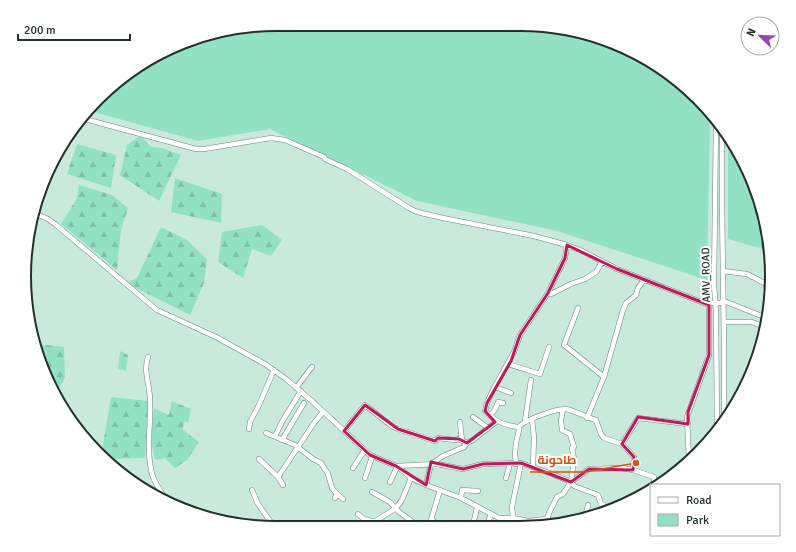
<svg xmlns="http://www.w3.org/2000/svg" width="796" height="552" viewBox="0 0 796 552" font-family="Signika,Cairo,sans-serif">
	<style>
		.green { fill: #93e1c5 }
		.forest { fill: url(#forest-firs) }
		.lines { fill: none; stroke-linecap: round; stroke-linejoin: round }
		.minor-casing { stroke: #69867b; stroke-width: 5.5 }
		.minor { stroke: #fff; stroke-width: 4.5 }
		.marked { fill: none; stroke: #c2185b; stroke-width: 3; stroke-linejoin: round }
		.labels { text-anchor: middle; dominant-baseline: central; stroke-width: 4; stroke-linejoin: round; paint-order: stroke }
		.street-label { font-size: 11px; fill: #24302c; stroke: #fff }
		.rim { fill: none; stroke: #24302c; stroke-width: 2 }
		.leader { fill: none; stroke: #d4550f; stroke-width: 1.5 }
		.callout-dot { fill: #d4550f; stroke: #fff; stroke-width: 1.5 }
		.callout-label { font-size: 12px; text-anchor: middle; font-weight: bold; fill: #d4550f; stroke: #fff; stroke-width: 4; stroke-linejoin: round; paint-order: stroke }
	</style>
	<defs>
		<pattern id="forest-firs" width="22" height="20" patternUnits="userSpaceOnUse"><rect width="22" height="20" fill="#93e1c5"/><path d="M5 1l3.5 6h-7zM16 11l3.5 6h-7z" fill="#7fc1a9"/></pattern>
	</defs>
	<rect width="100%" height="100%" fill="#cae9dd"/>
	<path class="green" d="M 276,24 L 569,29 L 632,50 L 698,98 L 710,116 L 707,280 L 557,231 L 417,201 L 270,129 L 198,141 L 87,110 L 136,66 L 211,33 Z
		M 728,151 L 735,153 L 753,180 L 767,250 L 728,239 Z"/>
	<path class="forest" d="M 141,135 L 151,147 L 162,148 L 181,155 L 159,201 L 120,175 L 127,145 Z
		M 77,144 L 116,155 L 111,188 L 67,174 Z
		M 175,178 L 222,194 L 221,223 L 171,212 Z
		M 79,185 L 112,195 L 128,208 L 121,230 L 117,270 L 61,224 L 77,198 Z
		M 262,225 L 282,240 L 271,256 L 252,249 L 243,278 L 218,262 L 222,232 Z
		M 161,227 L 187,240 L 207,259 L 204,283 L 190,315 L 126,283 L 137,278 Z
		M 47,345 L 64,347 L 65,377 L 56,396 L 50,388 L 36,347 Z
		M 120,351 L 128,355 L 126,371 L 118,369 Z
		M 111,397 L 148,401 L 145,458 L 113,459 L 112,464 L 101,456 Z
		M 172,401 L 191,409 L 188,423 L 185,421 L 182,429 L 199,442 L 187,460 L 175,468 L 165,458 L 155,460 L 151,441 L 154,408 L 169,415 Z"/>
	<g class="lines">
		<g class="minor-casing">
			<path id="minor" d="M 81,118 L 196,149 L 204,149 L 271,138 L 285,140 L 324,157 L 325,159 L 347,169 L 409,208 L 417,212 L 443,218 L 534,236 L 567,245 L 580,250 L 617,269 L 709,305 L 709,355 L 687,417 L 689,461
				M 716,124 L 714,284 L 716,313 L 717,426
				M 722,134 C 721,228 725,322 724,415
				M 34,213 L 48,219 L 55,224 L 157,310 L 216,337 L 265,364 L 286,379 L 313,402 L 370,455 L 396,466 L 402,470 L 411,478 L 426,485 L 461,498 L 499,518 L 513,518 L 528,521 L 527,524
				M 567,245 L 565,258 L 548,293 L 520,335 L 514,352 L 494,388 L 487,403 L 485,411 C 494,421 506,426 519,427 C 524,420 558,408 566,409 C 576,411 585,417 596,420 L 601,434 L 604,438 L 622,444 L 638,418 L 688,424
				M 723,271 L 747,274 L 770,286
				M 548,293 L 551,294 L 571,284 L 585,279 L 596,272 L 602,262
				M 713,303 L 720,303 L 724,301 L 764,317
				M 578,308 L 564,345 L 604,377
				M 724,322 L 752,322 L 762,326
				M 148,357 C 143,372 150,385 150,400 C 151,424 146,450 152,474 C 155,484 161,492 167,501
				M 508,364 L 540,374 L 549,347
				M 495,387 L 511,393
				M 296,388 L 312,367
				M 563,409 L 561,421 L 562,430 L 570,434 L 574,447 L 572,448 L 574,459 L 571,482
				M 489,415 C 495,413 496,407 498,402 L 503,403
				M 473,417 L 488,428
				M 587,418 L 604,377 L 623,310 L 626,303 L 636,295 L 638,288 L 644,280
				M 532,419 L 534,437 L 533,467
				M 525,421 L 531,380
				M 460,422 L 462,441
				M 249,429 L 250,422 L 259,405 L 274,370
				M 344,431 L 365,405 L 393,427 L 398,429 L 435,441 L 438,438 L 455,440 L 459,439 L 467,443
				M 266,433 L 295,445 L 313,459 L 321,463 L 328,474 L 332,488 L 337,494 L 335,498
				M 275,436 L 283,420 L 301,391
				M 282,440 L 304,403
				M 622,444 L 634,457 L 633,470
				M 259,459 L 278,477 L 314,423 L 323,412
				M 516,464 L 515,453 L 516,443 L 519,430 L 519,427
				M 396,466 L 437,464 L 463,469 L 483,464 L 521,463 L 552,474 L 571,482 L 574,486 L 598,495 L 601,504 L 604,505 L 608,510
				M 353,468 L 364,451
				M 278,477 L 283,485
				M 365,478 L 372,457
				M 506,478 L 510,464
				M 390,482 L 397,467
				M 426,485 L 431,464 L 443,456 L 464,447 L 467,443 L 473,440 L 497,421
				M 252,490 L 258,504 L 275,528
				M 372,492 L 390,502 L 398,511 L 418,526
				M 337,494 L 343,499
				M 461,498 L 462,490 L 478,491
				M 358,514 L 364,519 L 374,522 L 396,508 L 402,500 L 411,478
				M 513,518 L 512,507 L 521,463
				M 585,518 L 588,505
				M 547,519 L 549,513 L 557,497 L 563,494 L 571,482 L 589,469 L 621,468 L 633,470 L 654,477 L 654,485
				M 528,521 L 547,519 L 557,523
				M 440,525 L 431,520 L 440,490
				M 473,525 L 477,508
				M 487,525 L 491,514"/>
		</g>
		<use href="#minor" class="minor"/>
	</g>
	<path class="marked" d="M 567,245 L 617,269 L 709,305 L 709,355 L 688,412 L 688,424 L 638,417 L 622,444 L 634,457 L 633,470 L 589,469 L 571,482 L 521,463 L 483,464 L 463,469 L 431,462 L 426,485 L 396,466 L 370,455 L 344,431 L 365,405 L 398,429 L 435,441 L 438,438 L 459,439 L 467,443 L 495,422 L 485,411 L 487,403 L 511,361 L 520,335 L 548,293 L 565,258 Z"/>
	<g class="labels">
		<g class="street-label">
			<text transform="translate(706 275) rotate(-91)">AMV_ROAD</text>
		</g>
	</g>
	<path d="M0 0H796V552H0ZM276 31H520A245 245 0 0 1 765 276V276A245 245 0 0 1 520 521H276A245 245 0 0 1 31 276V276A245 245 0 0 1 276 31Z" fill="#fff" fill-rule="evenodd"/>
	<path class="rim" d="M276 31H520A245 245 0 0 1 765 276V276A245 245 0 0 1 520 521H276A245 245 0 0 1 31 276V276A245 245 0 0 1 276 31Z"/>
	<path class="leader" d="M636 463L585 472H530"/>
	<circle class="callout-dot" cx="636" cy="463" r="4"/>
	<g class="callout-label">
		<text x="557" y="464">طاحونة</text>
	</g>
	<rect x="650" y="484" width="130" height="52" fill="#ffffff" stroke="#a7acab"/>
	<rect x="658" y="497" width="20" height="6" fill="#ffffff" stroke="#a7acab"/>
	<text x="686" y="504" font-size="12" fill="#24302c">Road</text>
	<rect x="658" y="514" width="20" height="12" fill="#93e1c5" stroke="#a7acab"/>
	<text x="686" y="524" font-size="12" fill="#24302c">Park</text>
	<g transform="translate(760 36) rotate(293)"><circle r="19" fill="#ffffff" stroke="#a7acab"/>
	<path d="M0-3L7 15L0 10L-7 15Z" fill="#9b43af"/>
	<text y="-6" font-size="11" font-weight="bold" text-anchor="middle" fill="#24302c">N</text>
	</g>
	<path d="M18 34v6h112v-6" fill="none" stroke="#24302c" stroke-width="2"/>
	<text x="24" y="34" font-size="12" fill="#24302c" stroke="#ffffff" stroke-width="3" paint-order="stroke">200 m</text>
</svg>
